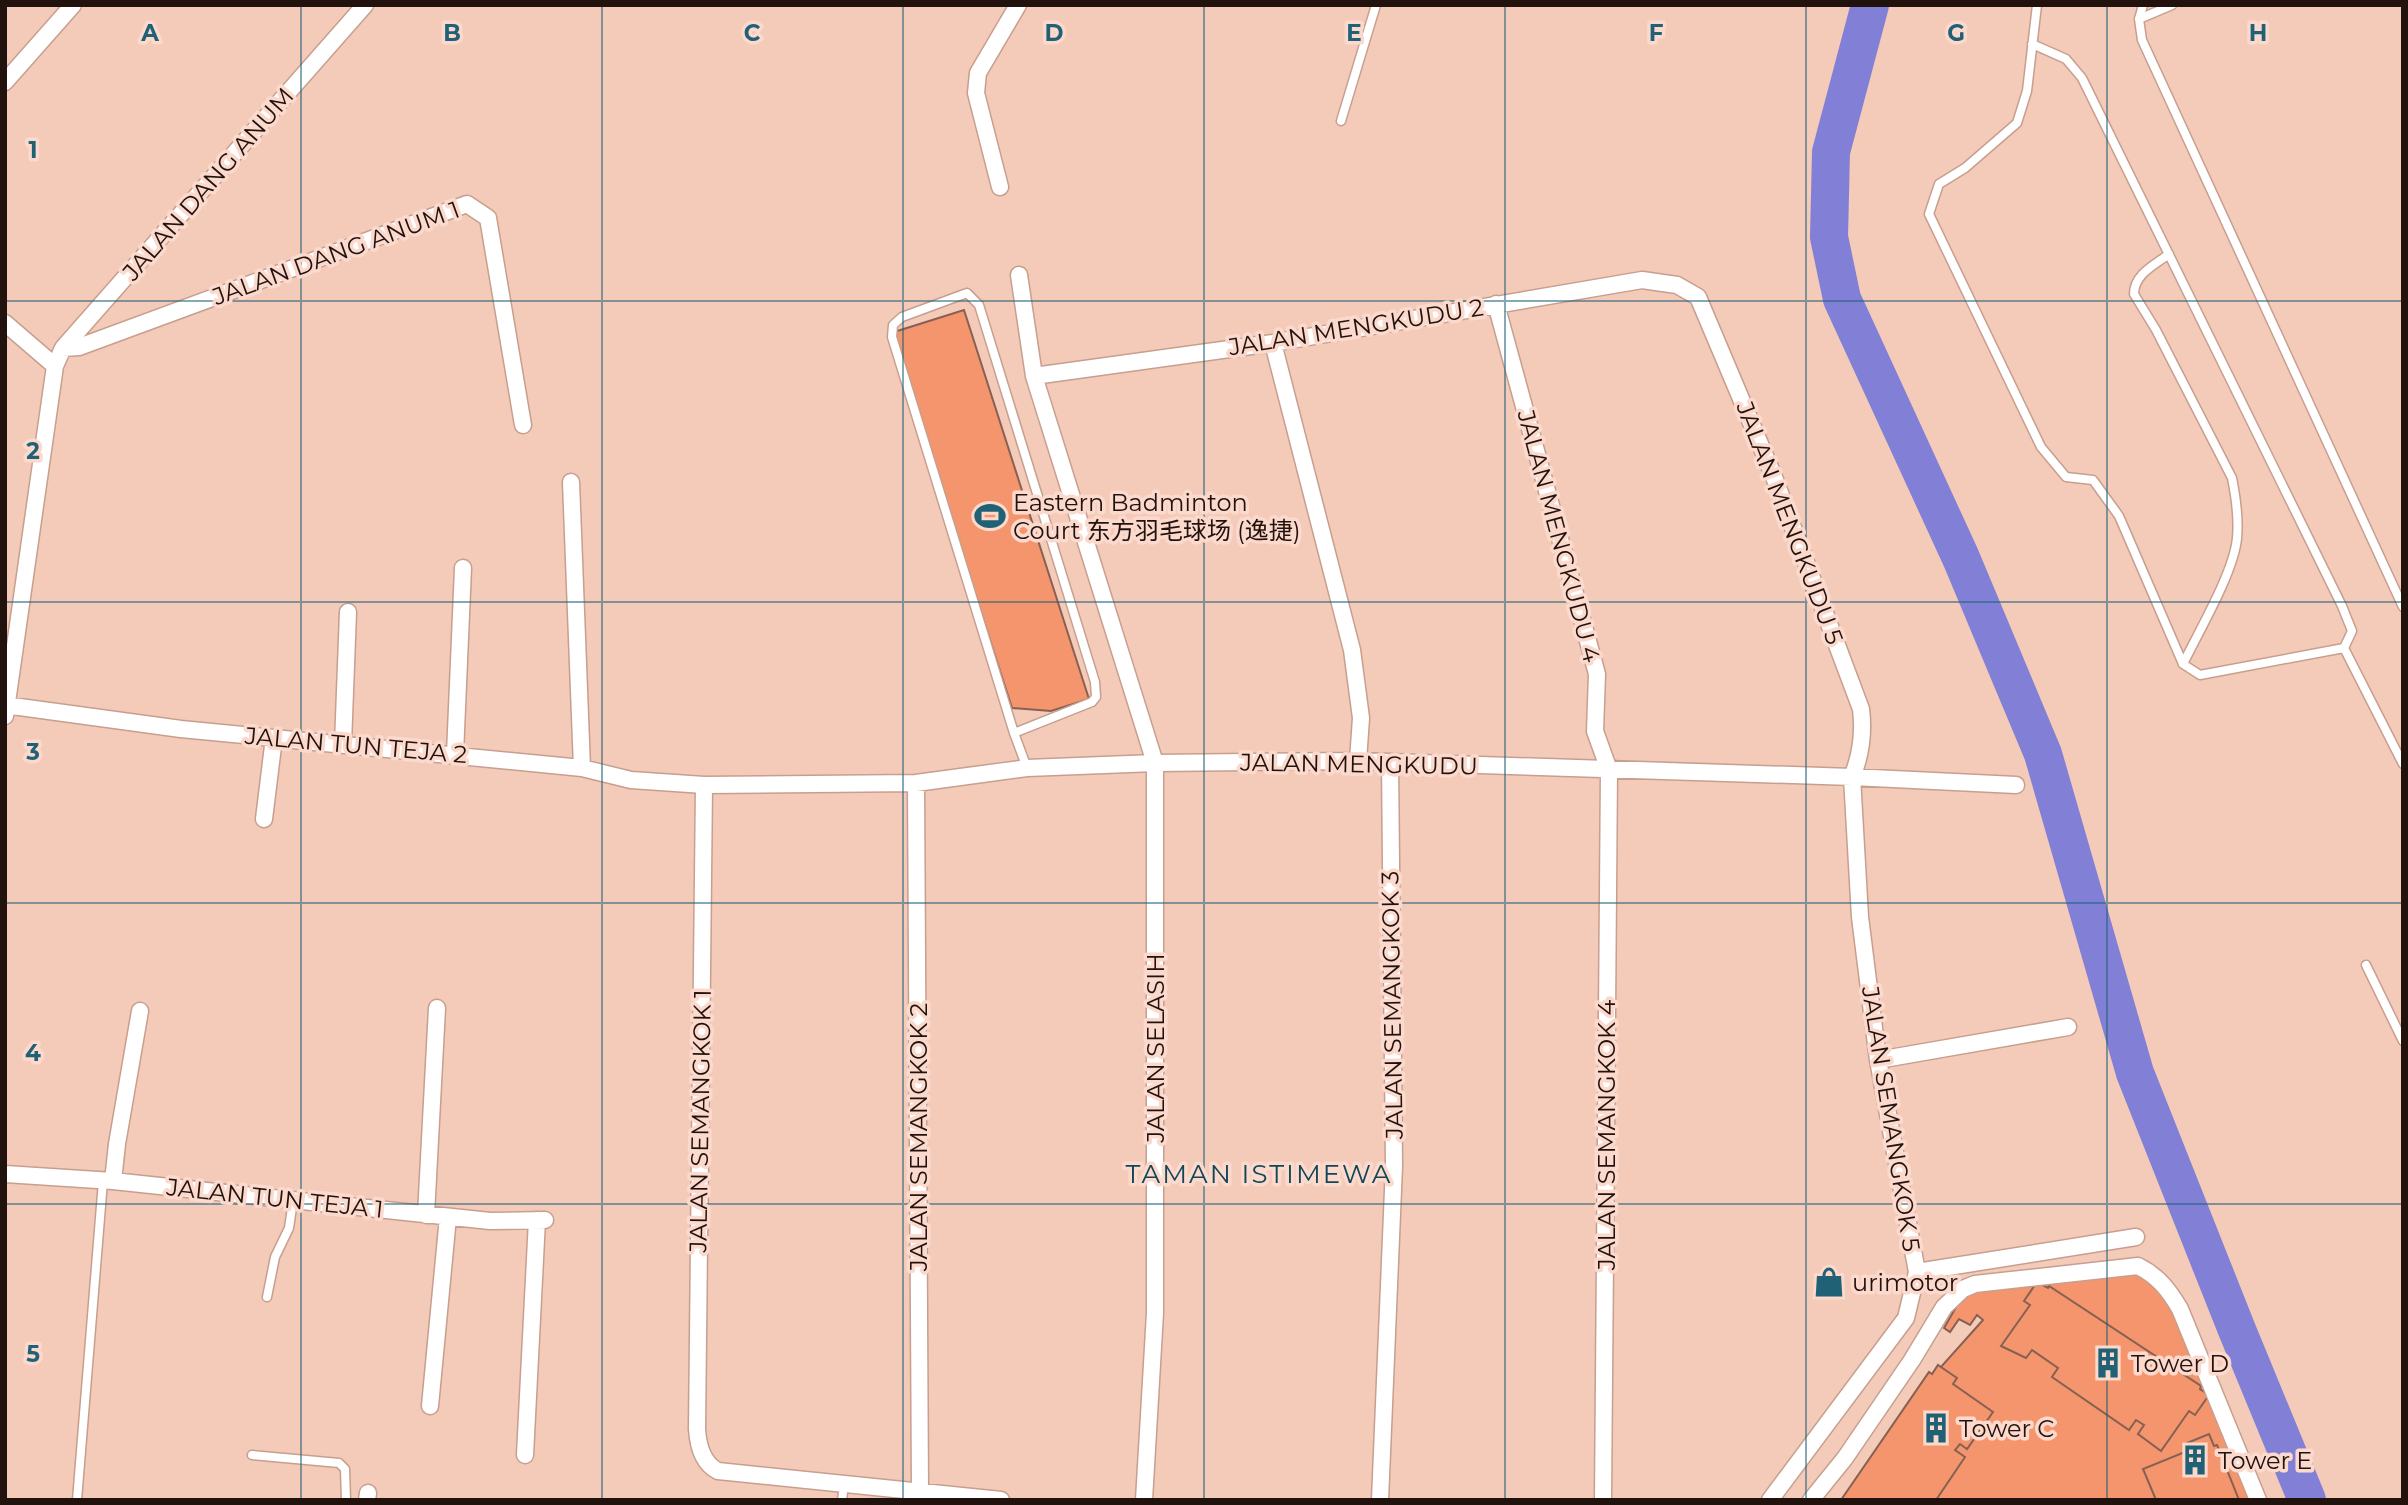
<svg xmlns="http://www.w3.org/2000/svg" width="2408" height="1505" viewBox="0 0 2408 1505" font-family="Montserrat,'Noto Sans SC',sans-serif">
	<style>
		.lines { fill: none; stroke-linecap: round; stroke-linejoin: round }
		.river { stroke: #8280d6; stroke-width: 38 }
		.building { fill: #f5956d; stroke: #866152; stroke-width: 2 }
		.lane-casing { stroke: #c79f8f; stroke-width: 11 }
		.street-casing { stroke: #c79f8f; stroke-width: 19 }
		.lane { stroke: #fff; stroke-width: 8 }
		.street { stroke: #fff; stroke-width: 16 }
		.grid { fill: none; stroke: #216176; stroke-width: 2; stroke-opacity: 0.55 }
		.labels { text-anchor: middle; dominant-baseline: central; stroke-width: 7; stroke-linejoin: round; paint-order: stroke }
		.street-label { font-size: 24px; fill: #21120d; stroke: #fbd9cc }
		.poi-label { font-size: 24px; fill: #21120d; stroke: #fbd9cc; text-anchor: start }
		.neighbourhood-label { font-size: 26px; letter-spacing: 2px; fill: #124657; stroke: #fbd9cc }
		.grid-label { font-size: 23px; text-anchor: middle; font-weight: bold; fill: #216176; stroke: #fbd9cc; stroke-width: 7; stroke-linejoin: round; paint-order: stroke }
	</style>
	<rect width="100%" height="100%" fill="#f4cab9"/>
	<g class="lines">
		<path class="river" d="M 1870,5 L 1831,152 L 1829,237 L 1842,299 L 1961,558 L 2043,754 L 2135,1073 L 2237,1330 L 2307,1500"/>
	</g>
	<path class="building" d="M 964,310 L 1089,699 L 1051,711 L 1012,708 L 891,333 Z
		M 2131,1270 L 2169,1295 L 2251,1500 L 1841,1500 L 1929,1372 L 1932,1374 L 1938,1365 L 1941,1367 L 1983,1320 L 1977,1315 L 1970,1325 L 1959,1319 L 1950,1332 L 1944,1328 L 1966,1290 Z
		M 2037,1282 L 2048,1288 L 2049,1286 L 2201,1386 L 2200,1389 L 2209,1395 L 2195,1415 L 2189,1411 L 2161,1451 L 2138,1434 L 2144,1425 L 2136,1420 L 2129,1430 L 2052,1377 L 2058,1368 L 2032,1350 L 2026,1358 L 2001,1346 L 2030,1305 L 2024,1301 Z
		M 1938,1365 L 1957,1378 L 1953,1384 L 1993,1412 L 1967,1449 L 1960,1444 L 1955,1450 L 1965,1457 L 1936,1500 L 1841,1500 L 1929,1372 L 1932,1374 Z
		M 2209,1434 L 2214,1446 L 2217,1445 L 2239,1500 L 2156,1500 L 2143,1469 L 2190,1450 L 2187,1443 Z"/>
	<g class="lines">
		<g class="lane-casing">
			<path id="lane" d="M 2143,5 L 2139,19 L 2142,40 L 2403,607
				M 2139,19 L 2172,5
				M 2032,44 L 2066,59 L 2082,78 L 2342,606 L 2352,631 L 2344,648 L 2200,675 L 2183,664 L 2119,516 L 2093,480 L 2066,477 L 2041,447 L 1929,214 L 1939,184 L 1965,168 L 2017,123 L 2027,91 L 2037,5
				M 1341,121 L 1376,5
				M 2169,254 C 2155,265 2134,274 2134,294 L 2156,330 L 2232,478 C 2236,498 2239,517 2237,538 C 2234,572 2199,631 2183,664
				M 2344,648 L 2403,764
				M 1014,733 L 892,337 L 893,325 L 902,317 L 967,293 L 979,305 L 1095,682 L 1096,697 L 1092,702 L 1014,733 L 1027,768
				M 2366,965 L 2403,1041
				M 267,1297 L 275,1257 L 289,1228 L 293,1201
				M 252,1455 L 339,1463 L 345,1469 L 346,1500
				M 77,1500 L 103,1181
				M 842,1500 L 844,1485"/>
		</g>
		<g class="street-casing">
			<path id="street" d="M 5,82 L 73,5
				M 1000,187 L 976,93 L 978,73 L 1018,5
				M 1019,275 L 1034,376 L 1155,763 L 1155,1313 L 1144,1500
				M 1496,304 L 1597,674 L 1595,731 L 1609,770 L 1603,1500
				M 5,323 L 55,366
				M 1273,343 L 1352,650 L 1361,718 L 1358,761
				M 63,348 L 79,347 L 467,204 L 488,218 L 523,425
				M 1034,376 L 1273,343 L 1642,280 L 1677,285 L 1698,297 L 1774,477 L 1861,709 C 1864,733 1861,755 1852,777 L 1860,917 L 1878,1060 L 1917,1272 L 1906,1318 L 1770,1500
				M 571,482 L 582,768
				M 5,705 L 181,729 L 582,768 L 631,780 L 704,785 L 916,783 L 1027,768 L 1155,763 L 1358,761 L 1852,777 L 2016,785
				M 5,716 L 55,366 L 63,348 L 365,5
				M 343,744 L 348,612
				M 455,754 L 463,568
				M 916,783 L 920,1491
				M 704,785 L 697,1429 C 698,1445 702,1463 718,1471 L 1001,1500
				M 264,819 L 274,738
				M 1878,1060 L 2068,1027
				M 5,1174 L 113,1181 L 490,1221 L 545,1220
				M 113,1181 L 117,1144 L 140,1011
				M 426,1215 L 437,1008
				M 1917,1272 L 2136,1237
				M 430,1406 L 448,1217
				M 525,1455 L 537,1220
				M 367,1500 L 368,1493
				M 1380,1500 L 1394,1166 L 1390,762
				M 1811,1500 L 1845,1458 L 1912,1360 L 1944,1307 L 1963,1289 L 1975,1284 L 2138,1266 C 2158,1276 2169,1290 2180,1309 L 2258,1500"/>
		</g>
		<use href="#lane" class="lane"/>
		<use href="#street" class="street"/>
	</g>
	<path class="grid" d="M 301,5 L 301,1500M 602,5 L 602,1500M 903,5 L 903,1500M 1204,5 L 1204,1500M 1505,5 L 1505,1500M 1806,5 L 1806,1500M 2107,5 L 2107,1500M 5,301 L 2403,301M 5,602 L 2403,602M 5,903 L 2403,903M 5,1204 L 2403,1204"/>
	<defs>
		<g id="stadium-bare" transform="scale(2.415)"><path d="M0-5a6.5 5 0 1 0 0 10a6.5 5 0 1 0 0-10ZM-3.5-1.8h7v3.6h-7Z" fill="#216176" stroke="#fbd9cc" stroke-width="2.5" paint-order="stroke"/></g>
		<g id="shop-bare" transform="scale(2.415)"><path d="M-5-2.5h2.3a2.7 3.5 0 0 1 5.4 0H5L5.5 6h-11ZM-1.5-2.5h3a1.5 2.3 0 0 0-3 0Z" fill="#216176" stroke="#fbd9cc" stroke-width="2.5" paint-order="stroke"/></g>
		<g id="building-bare" transform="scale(2.415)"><path d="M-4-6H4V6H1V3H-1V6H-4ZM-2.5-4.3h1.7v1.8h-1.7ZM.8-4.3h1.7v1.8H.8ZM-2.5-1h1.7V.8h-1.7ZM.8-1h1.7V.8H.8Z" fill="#216176" stroke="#fbd9cc" stroke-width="2.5" paint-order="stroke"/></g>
	</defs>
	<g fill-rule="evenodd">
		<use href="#stadium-bare" x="990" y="516"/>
		<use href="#shop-bare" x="1829" y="1282"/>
		<use href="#building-bare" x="2108" y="1363"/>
		<use href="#building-bare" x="1936" y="1428"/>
		<use href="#building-bare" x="2195" y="1460"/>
	</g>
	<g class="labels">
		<g class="street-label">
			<text transform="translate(208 184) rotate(-49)">JALAN DANG ANUM</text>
			<text transform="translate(336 253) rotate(-20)">JALAN DANG ANUM 1</text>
			<text transform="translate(1356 327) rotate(-9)">JALAN MENGKUDU 2</text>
			<text transform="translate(1790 523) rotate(69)">JALAN MENGKUDU 5</text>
			<text transform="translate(1559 536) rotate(75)">JALAN MENGKUDU 4</text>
			<text transform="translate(356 745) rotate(5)">JALAN TUN TEJA 2</text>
			<text transform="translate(1359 764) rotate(1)">JALAN MENGKUDU</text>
			<text transform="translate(1392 1005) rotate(-91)">JALAN SEMANGKOK 3</text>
			<text transform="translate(1155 1048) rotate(-90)">JALAN SELASIH</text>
			<text transform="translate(1891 1119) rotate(81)">JALAN SEMANGKOK 5</text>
			<text transform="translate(700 1121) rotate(-89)">JALAN SEMANGKOK 1</text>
			<text transform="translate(1606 1135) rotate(-90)">JALAN SEMANGKOK 4</text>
			<text transform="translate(918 1137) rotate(-90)">JALAN SEMANGKOK 2</text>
			<text transform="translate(275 1198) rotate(6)">JALAN TUN TEJA 1</text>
		</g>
		<g class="poi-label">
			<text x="1013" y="502">Eastern Badminton<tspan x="1013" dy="28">Court 东方羽毛球场 (逸捷)</tspan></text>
			<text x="1852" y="1282">urimotor</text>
			<text x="2131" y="1363">Tower D</text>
			<text x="1959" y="1428">Tower C</text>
			<text x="2218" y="1460">Tower E</text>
		</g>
		<g class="neighbourhood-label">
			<text x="1259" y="1174">TAMAN ISTIMEWA</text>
		</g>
	</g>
	<g class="grid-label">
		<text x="150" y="41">A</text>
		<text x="452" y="41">B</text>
		<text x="752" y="41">C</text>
		<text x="1054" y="41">D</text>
		<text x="1354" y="41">E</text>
		<text x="1656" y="41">F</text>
		<text x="1956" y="41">G</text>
		<text x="2258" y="41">H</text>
		<text x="33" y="158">1</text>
		<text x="33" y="459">2</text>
		<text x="33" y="760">3</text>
		<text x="33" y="1061">4</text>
		<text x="33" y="1362">5</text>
	</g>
	<rect width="2408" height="1505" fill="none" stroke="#21120d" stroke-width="14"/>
</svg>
